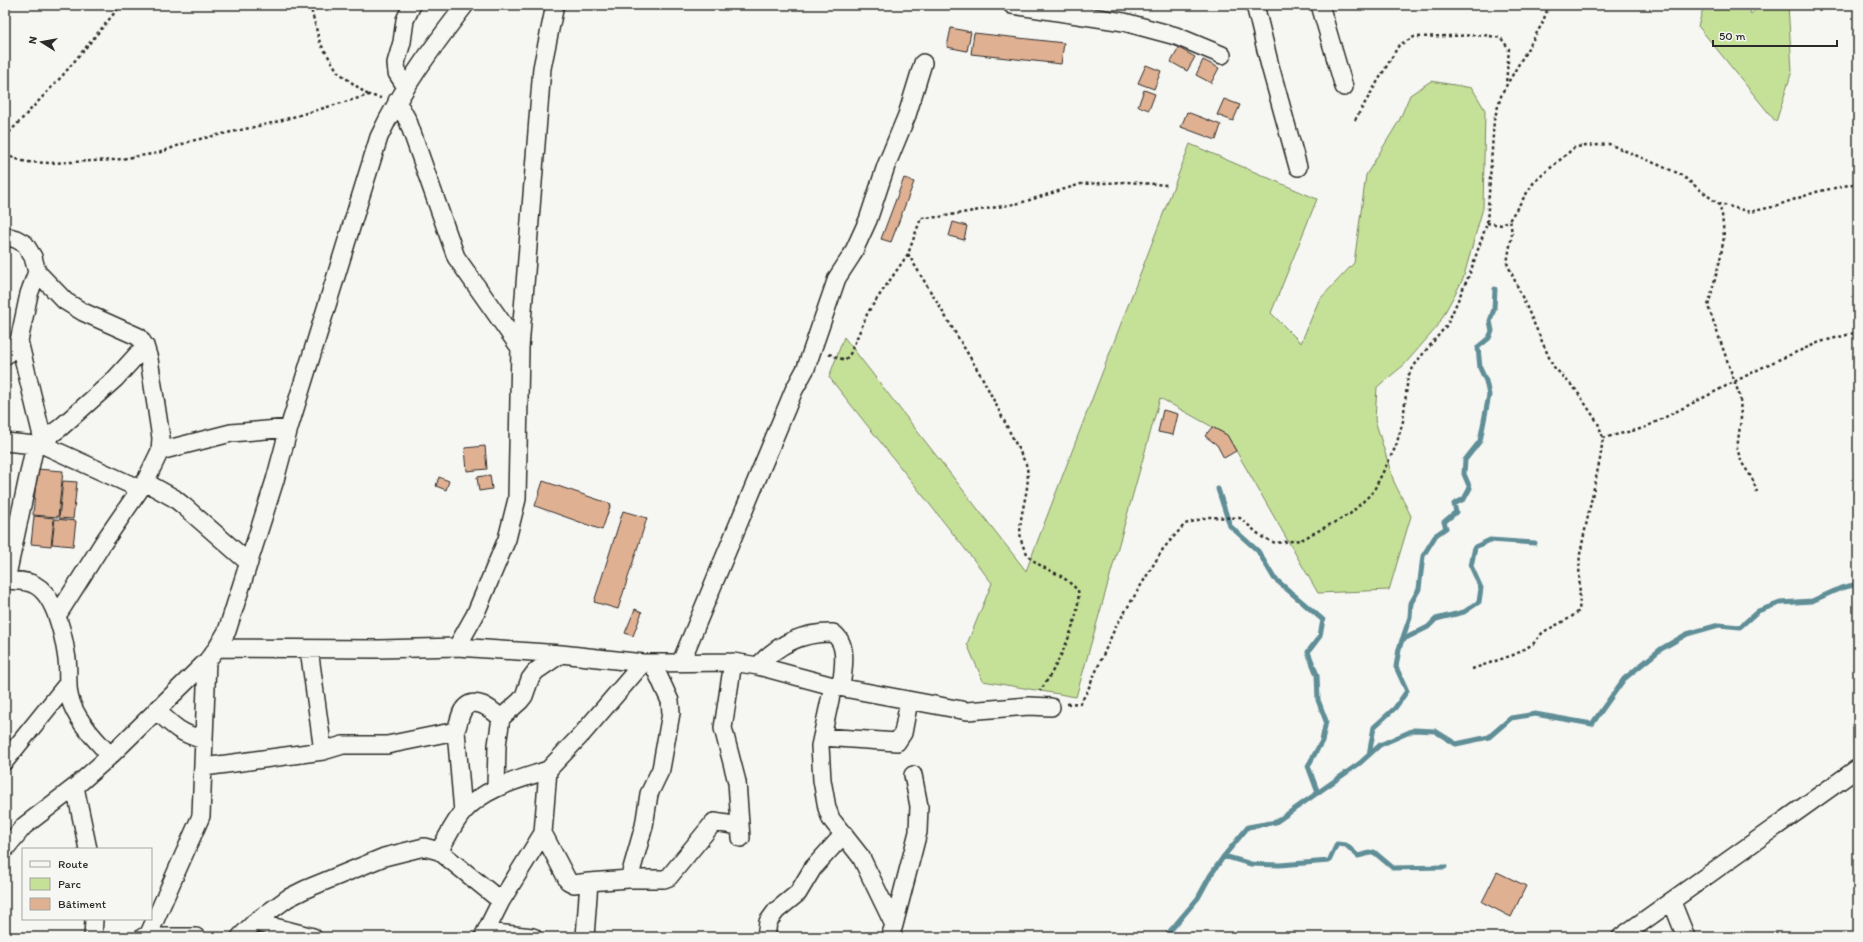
<svg xmlns="http://www.w3.org/2000/svg" width="1863" height="942" viewBox="0 0 1863 942" font-family="Itim,sans-serif">
	<style>
		.green { fill: #c5e198; stroke: #788662 }
		.lines { fill: none; stroke-linecap: round; stroke-linejoin: round }
		.stream { stroke: #5f8e97; stroke-width: 5 }
		.building { fill: #dfb091; stroke: #2b2b2b }
		.minor-casing { stroke: #2b2b2b; stroke-width: 20 }
		.path { stroke: #2b2b2b; stroke-width: 2.5; stroke-dasharray: 3 3; stroke-linecap: butt }
		.minor { stroke: #f6f6f2; stroke-width: 17 }
	</style>
	<rect width="100%" height="100%" fill="#f6f6f2"/>
	<filter id="ink" filterUnits="userSpaceOnUse"><feTurbulence type="fractalNoise" baseFrequency=".025" numOctaves="2"/><feDisplacementMap in="SourceGraphic" scale="8" xChannelSelector="R" yChannelSelector="G"/><feConvolveMatrix kernelMatrix="1 2 1 2 8 2 1 2 1" color-interpolation-filters="sRGB"/></filter>
	<g filter="url(#ink)">
		<path class="green" d="M 1704,5 L 1748,5 L 1751,14 L 1760,5 L 1788,5 L 1792,71 L 1776,122 L 1698,26 Z
			M 1431,81 L 1472,88 L 1485,110 L 1483,208 L 1463,279 L 1437,327 L 1404,365 L 1377,387 L 1375,420 L 1394,482 L 1411,516 L 1389,590 L 1318,593 L 1227,435 L 1160,398 L 1076,697 L 983,681 L 967,644 L 992,583 L 829,377 L 844,337 L 1026,571 L 1190,144 L 1317,199 L 1271,313 L 1301,343 L 1319,300 L 1354,263 L 1366,175 L 1399,121 L 1410,95 Z"/>
		<g class="lines">
			<path class="stream" d="M 1218,489 L 1230,526 L 1258,551 L 1274,578 L 1323,620 L 1320,636 L 1308,652 L 1317,675 L 1318,700 L 1326,721 L 1322,741 L 1308,766 L 1318,793
				M 1402,640 L 1428,627 L 1436,619 L 1464,612 L 1479,602 L 1481,588 L 1471,566 L 1475,547 L 1490,540 L 1535,543
				M 1369,755 L 1374,727 L 1395,708 L 1407,691 L 1396,667 L 1399,649 L 1410,617 L 1411,603 L 1419,589 L 1423,556 L 1436,535 L 1446,528 L 1444,522 L 1456,512 L 1454,504 L 1464,499 L 1470,488 L 1464,474 L 1465,460 L 1480,441 L 1489,395 L 1486,381 L 1480,368 L 1478,347 L 1489,338 L 1492,331 L 1490,321 L 1494,309 L 1495,289
				M 1224,856 L 1251,864 L 1280,865 L 1329,861 L 1337,844 L 1346,845 L 1358,856 L 1374,852 L 1393,868 L 1445,867
				M 1165,937 L 1198,898 L 1210,876 L 1224,856 L 1248,827 L 1276,822 L 1360,763 L 1380,745 L 1414,730 L 1435,731 L 1456,744 L 1489,737 L 1511,718 L 1535,714 L 1592,724 L 1624,679 L 1661,649 L 1687,634 L 1719,625 L 1740,627 L 1758,611 L 1780,603 L 1812,601 L 1841,588 L 1858,584"/>
		</g>
		<path class="building" d="M 951,28 L 971,32 L 967,51 L 947,47 Z
			M 974,33 L 1064,43 L 1061,64 L 971,54 Z
			M 1179,48 L 1195,57 L 1187,71 L 1171,62 Z
			M 1203,60 L 1219,68 L 1211,83 L 1196,75 Z
			M 1146,65 L 1161,71 L 1154,89 L 1138,83 Z
			M 1144,90 L 1155,94 L 1149,110 L 1138,106 Z
			M 1224,99 L 1240,105 L 1233,121 L 1217,115 Z
			M 1187,112 L 1221,125 L 1216,140 L 1181,127 Z
			M 904,178 L 914,182 L 891,242 L 881,239 Z
			M 953,222 L 967,226 L 964,240 L 949,236 Z
			M 1163,410 L 1178,414 L 1173,435 L 1158,432 Z
			M 1212,427 L 1227,435 L 1236,451 L 1224,458 L 1217,445 L 1205,436 Z
			M 485,446 L 487,469 L 467,471 L 465,448 Z
			M 37,469 L 63,471 L 58,517 L 33,515 Z
			M 490,475 L 492,489 L 479,491 L 477,477 Z
			M 439,477 L 449,481 L 446,490 L 436,486 Z
			M 63,481 L 77,482 L 73,519 L 59,518 Z
			M 543,481 L 611,504 L 602,530 L 535,506 Z
			M 623,511 L 647,518 L 618,609 L 594,602 Z
			M 34,516 L 54,518 L 51,546 L 31,544 Z
			M 55,519 L 76,521 L 73,546 L 52,544 Z
			M 635,609 L 642,612 L 633,636 L 625,633 Z
			M 1497,872 L 1526,886 L 1511,917 L 1482,902 Z"/>
		<g class="lines">
			<g class="minor-casing">
				<path id="minor" d="M 1012,5 L 1124,22 L 1176,36 L 1222,55
					M 1255,5 L 1270,66 L 1298,167
					M 1320,5 L 1344,87
					M 406,87 L 397,73 L 396,63 L 402,42 L 405,20 L 412,5
					M 397,101 L 408,121 L 456,257 L 520,348
					M 5,236 L 16,239 L 25,244 L 33,257 L 37,272 L 65,301 L 83,312 L 139,337 L 145,346 L 149,359 L 161,438 L 160,451 L 145,482 L 103,543 L 57,616
					M 37,272 L 29,294 L 19,341 L 43,440
					M 5,356 L 19,341
					M 5,442 L 35,445 L 43,440 L 60,428 L 115,379 L 145,346
					M 39,443 L 140,489
					M 160,451 L 231,433 L 289,428
					M 145,482 L 174,498 L 185,507 L 249,563
					M 5,580 C 14,581 27,580 35,585 C 56,596 64,638 67,659 C 69,672 66,686 70,699 C 77,722 95,738 110,756
					M 6,580 L 35,445
					M 457,647 L 475,615 L 507,539 L 517,499 L 520,348 L 542,68 L 555,5
					M 217,648 L 379,649 L 457,647 L 561,654 L 643,663
					M 681,662 L 794,390 L 806,368 L 837,278 L 852,255 L 868,220 L 886,166 L 907,115 L 923,63
					M 733,662 L 723,728 L 737,782 L 741,838
					M 758,666 C 778,644 803,632 833,633 C 849,644 843,670 841,687
					M 833,686 L 820,746 L 822,780 L 827,808 L 831,819 L 861,857 L 894,925 L 890,937
					M 156,710 C 174,727 180,733 204,740
					M 456,731 C 458,725 460,715 463,710 C 474,694 492,710 501,718
					M 822,737 L 897,742 L 903,733 L 909,701
					M 323,751 L 343,745 L 387,745 L 456,731 L 463,812
					M 5,761 L 68,683
					M 204,767 L 323,751 L 309,649
					M 75,787 L 88,849
					M 496,788 L 497,745 L 501,718 L 520,701 L 524,696 L 530,679 L 536,671 L 561,654
					M 5,849 L 24,826 L 75,787 L 110,756 L 207,661 L 217,648 L 227,631 L 275,480 L 289,428 L 379,137 C 402,88 432,48 465,5
					M 439,851 L 501,901
					M 629,879 L 664,879 L 669,877 L 714,822 L 740,826
					M 589,882 L 629,879 L 644,826 L 649,794 L 661,769 L 671,713 L 670,701 L 653,664
					M 1672,902 L 1686,937
					M 255,922 L 313,937
					M 894,925 L 918,832 L 919,806 L 913,775
					M 486,932 L 533,937
					M 148,936 L 201,816 L 207,661
					M 93,937 L 94,919
					M 143,937 L 196,937
					M 240,937 L 255,922 L 288,898 L 306,889 L 384,857 L 424,847 L 439,851 C 447,838 454,822 464,811 C 486,787 518,780 548,770
					M 483,937 L 501,901 L 543,833
					M 585,937 L 589,882 L 574,884 L 568,881 L 543,833 L 548,770 L 582,734 L 643,663 L 733,662 L 758,666 L 833,686 L 967,711 L 1029,706 L 1051,707
					M 766,937 L 768,922 L 776,911 L 798,893 L 813,868 L 844,834
					M 1621,937 L 1858,768"/>
			</g>
			<path class="path" d="M 310,5 L 320,43 L 338,72 L 368,95
				M 1355,120 L 1399,45 L 1414,37 L 1484,35 L 1501,38 L 1509,49 L 1506,84
				M 5,137 L 63,75 L 121,5
				M 5,155 L 26,162 L 50,163 L 114,160 L 158,153 L 191,141 L 272,123 L 369,95 L 381,98
				M 1718,203 L 1722,214 L 1724,237 L 1720,260 L 1708,306 L 1740,397 L 1741,418 L 1737,449 L 1742,463 L 1752,478 L 1757,492
				M 1487,223 L 1502,225 L 1510,219 L 1534,182 L 1575,147 L 1609,144 L 1680,174 L 1717,203 L 1750,212 L 1772,207 L 1816,192 L 1858,183
				M 908,254 L 983,379 L 1026,464 C 1035,493 1006,531 1030,557 C 1039,567 1053,571 1064,578 C 1069,582 1073,586 1078,590 C 1082,618 1056,669 1040,691
				M 829,354 L 845,360 L 850,354 L 868,312 L 908,254 L 921,218 L 939,217 L 1020,203 L 1081,184 L 1127,182 L 1167,185
				M 1603,438 L 1644,428 L 1771,363 L 1820,342 L 1858,332
				M 1472,669 L 1516,654 L 1533,644 L 1543,632 L 1570,618 L 1579,611 C 1581,592 1578,573 1580,554 L 1600,459 L 1603,438 L 1598,423 L 1576,390 L 1553,366 L 1507,263 L 1512,234 L 1510,219
				M 1067,704 L 1080,703 L 1086,694 L 1115,628 L 1163,549 L 1185,524 L 1208,517 L 1240,518 L 1262,537 L 1275,543 L 1301,540 L 1350,514 L 1373,492 L 1396,446 L 1403,421 L 1408,376 L 1418,360 L 1447,325 L 1470,273 L 1487,223 L 1494,120 L 1502,93 L 1542,24 L 1549,5"/>
			<use href="#minor" class="minor"/>
		</g>
	</g>
	<rect width="1863" height="942" fill="none" stroke="#f6f6f2" stroke-width="20"/>
	<rect x="10" y="10" width="1843" height="922" fill="none" stroke="#2b2b2b" stroke-width="1.5" filter="url(#ink)"/>
	<rect x="22" y="848" width="130" height="72" fill="#f6f6f2" stroke="#a5a5a2"/>
	<rect x="30" y="861" width="20" height="6" fill="#f6f6f2" stroke="#a5a5a2"/>
	<text x="58" y="868" font-size="12" fill="#2b2b2b">Route</text>
	<rect x="30" y="878" width="20" height="12" fill="#c5e198" stroke="#a5a5a2"/>
	<text x="58" y="888" font-size="12" fill="#2b2b2b">Parc</text>
	<rect x="30" y="898" width="20" height="12" fill="#dfb091" stroke="#a5a5a2"/>
	<text x="58" y="908" font-size="12" fill="#2b2b2b">Bâtiment</text>
	<g transform="translate(42 42) rotate(281)" stroke="#f6f6f2" stroke-width="3" paint-order="stroke">
	<path d="M0-3L7 15L0 10L-7 15Z" fill="#2b2b2b"/>
	<text y="-6" font-size="11" font-weight="bold" text-anchor="middle" fill="#2b2b2b">N</text>
	</g>
	<path d="M1713 40v6h124v-6" fill="none" stroke="#2b2b2b" stroke-width="2"/>
	<text x="1719" y="40" font-size="12" fill="#2b2b2b" stroke="#f6f6f2" stroke-width="3" paint-order="stroke">50 m</text>
</svg>
